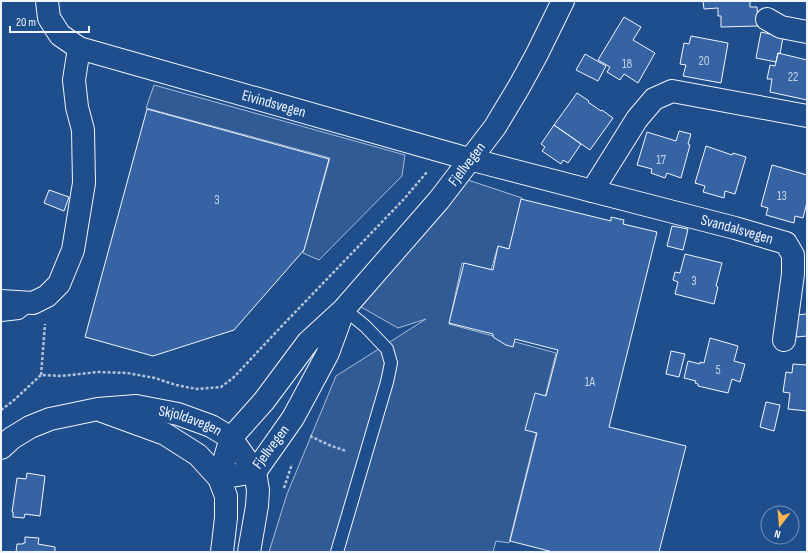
<svg xmlns="http://www.w3.org/2000/svg" width="808" height="553" viewBox="0 0 808 553" font-family="'Sofia Sans Condensed',sans-serif">
	<style>
		.parking { fill: #305b95; stroke: #a8bbd7 }
		.building { fill: #3563a3; stroke: #f2f6ff }
		.lines { fill: none; stroke-linecap: round; stroke-linejoin: round }
		.service-casing { stroke: #f2f6ff; stroke-width: 14 }
		.minor-casing { stroke: #f2f6ff; stroke-width: 24 }
		.secondary-casing { stroke: #f2f6ff; stroke-width: 24 }
		.path { stroke: #b3c4dc; stroke-width: 2.5; stroke-dasharray: 3 2; stroke-linecap: butt }
		.service { stroke: #1f4e8c; stroke-width: 12 }
		.minor { stroke: #1f4e8c; stroke-width: 22 }
		.secondary { stroke: #1f4e8c; stroke-width: 22 }
		.labels { text-anchor: middle; dominant-baseline: central; stroke-width: 3; stroke-linejoin: round; paint-order: stroke }
		.number-label { font-size: 13px; fill: #c3d1e8 }
		.street-label { font-size: 15px; fill: #f2f6ff; stroke: #1f4e8c }
	</style>
	<rect width="100%" height="100%" fill="#1f4e8c"/>
	<path class="parking" d="M 154,85 L 405,155 L 402,176 L 319,260 L 303,253 L 330,158 L 146,108 Z
		M 465,179 L 522,198 L 509,249 L 498,246 L 491,270 L 462,263 L 449,324 L 556,353 L 509,543 L 496,541 L 493,552 L 269,552 L 287,494 L 336,376 L 426,319 L 398,328 L 361,307 Z"/>
	<path class="building" d="M 703,1 L 750,1 L 750,7 L 757,7 L 758,26 L 721,27 L 721,16 L 718,16 L 718,8 L 704,9 Z
		M 624,17 L 641,27 L 633,40 L 655,53 L 638,83 L 624,74 L 620,80 L 607,72 L 610,67 L 598,60 Z
		M 761,32 L 783,37 L 780,54 L 778,53 L 776,62 L 756,58 Z
		M 691,36 L 728,43 L 721,83 L 683,76 L 686,65 L 680,64 L 684,43 L 689,44 Z
		M 778,53 L 807,60 L 807,100 L 770,92 L 772,79 L 767,79 L 770,65 L 775,66 Z
		M 585,54 L 606,66 L 598,81 L 576,70 Z
		M 577,93 L 589,101 L 588,102 L 601,111 L 602,110 L 613,118 L 590,150 L 554,125 Z
		M 147,109 L 329,159 L 304,250 L 234,330 L 153,356 L 85,337 Z
		M 554,125 L 581,144 L 568,163 L 563,160 L 561,164 L 542,151 L 545,147 L 541,144 Z
		M 679,131 L 691,134 L 688,144 L 690,145 L 681,178 L 667,173 L 665,178 L 651,173 L 652,169 L 637,165 L 647,132 L 676,141 Z
		M 706,146 L 732,155 L 733,153 L 746,157 L 735,194 L 725,191 L 724,198 L 703,192 L 705,186 L 695,183 Z
		M 772,165 L 807,175 L 807,202 L 803,218 L 795,216 L 794,223 L 766,215 L 768,208 L 761,206 Z
		M 49,190 L 69,197 L 64,211 L 44,203 Z
		M 521,199 L 611,221 L 611,217 L 624,220 L 623,224 L 657,232 L 609,427 L 686,446 L 659,552 L 553,552 L 510,541 L 537,433 L 525,430 L 535,393 L 546,396 L 558,350 L 515,339 L 513,347 L 506,345 L 493,337 L 493,334 L 449,323 L 464,263 L 493,270 L 498,246 L 509,249 Z
		M 672,226 L 688,229 L 683,250 L 667,246 Z
		M 685,254 L 722,263 L 716,286 L 718,287 L 714,304 L 675,294 L 678,282 L 673,280 L 675,272 L 680,273 Z
		M 807,314 L 807,336 L 796,337 L 795,315 Z
		M 710,338 L 738,346 L 734,361 L 745,364 L 740,382 L 732,379 L 728,393 L 698,386 L 698,384 L 695,383 L 696,381 L 684,378 L 688,361 L 700,364 L 700,362 L 704,363 Z
		M 671,351 L 685,354 L 679,377 L 666,374 Z
		M 793,364 L 807,365 L 807,411 L 788,409 L 790,393 L 783,392 L 786,372 L 792,373 Z
		M 766,402 L 780,405 L 774,431 L 760,427 Z
		M 27,473 L 45,476 L 40,516 L 25,514 L 24,518 L 13,517 L 13,512 L 12,512 L 17,478 L 26,479 Z
		M 25,537 L 39,538 L 38,544 L 55,547 L 55,552 L 16,552 L 17,544 L 23,544 L 23,543 L 25,543 Z"/>
	<g class="lines">
		<g class="service-casing">
			<path id="service" d="M 1,315 L 19,313 L 32,303
				M 337,552 L 387,382 L 391,363 L 387,349 L 365,326 L 344,309"/>
		</g>
		<g class="minor-casing">
			<g id="minor">
				<path id="s1" d="M 47,1 L 49,18 L 60,35 L 79,48 L 469,159 L 735,228 L 786,243 L 793,255 L 793,274 L 784,340"/>
				<path d="M 767,19 L 781,27 L 807,32"/>
				<path d="M 592,191 L 637,119 L 654,99 L 672,91 L 807,116"/>
				<path d="M 1,301 L 33,303 L 47,296 L 59,284 L 73,250 L 84,183 L 83,130 L 77,107 L 74,80 L 79,48"/>
			</g>
		</g>
		<g class="secondary-casing">
			<g id="secondary">
				<path id="s2" d="M 344,309 L 328,353 L 293,418 L 255,472 L 219,478 L 231,438 L 264,401 L 308,342 L 344,309 L 439,200 L 495,127 L 519,87 L 537,54 L 563,1"/>
				<path d="M 102,411 L 165,434 L 198,455 L 219,478 L 226,496 L 226,518 L 222,552"/>
				<path id="s3" d="M 1,448 L 12,438 L 30,427 L 50,419 L 98,409 L 136,406 L 178,414 L 211,426 L 231,438 L 255,472 L 258,490 L 257,506 L 249,552"/>
			</g>
		</g>
		<path class="path" d="M 41,375 L 45,324
			M 1,410 L 13,401 L 41,375 L 61,376 L 98,372 L 127,373 L 155,378 L 176,385 L 197,389 L 221,387 L 234,377 L 278,330 L 404,199 L 427,172
			M 310,436 L 329,445 L 346,451
			M 284,488 L 292,464"/>
		<use href="#service" class="service"/>
		<use href="#minor" class="minor"/>
		<use href="#secondary" class="secondary"/>
	</g>
	<g class="labels">
		<g class="number-label">
			<text x="704" y="61">20</text>
			<text x="627" y="64">18</text>
			<text x="793" y="77">22</text>
			<text x="661" y="160">17</text>
			<text x="782" y="196">13</text>
			<text x="217" y="200">3</text>
			<text x="694" y="281">3</text>
			<text x="718" y="370">5</text>
			<text x="590" y="382">1A</text>
		</g>
		<g class="street-label">
			<text stroke="none"><textPath href="#s1" startOffset="263">Eivindsvegen</textPath></text>
			<text stroke="none"><textPath href="#s2" startOffset="627">Fjellvegen</textPath></text>
			<text stroke="none"><textPath href="#s1" startOffset="743">Svandalsvegen</textPath></text>
			<text stroke="none"><textPath href="#s3" startOffset="201">Skjoldavegen</textPath></text>
			<text transform="translate(271 447) rotate(-53)">Fjellvegen</text>
		</g>
	</g>
	<rect width="808" height="553" fill="none" stroke="#f2f6ff" stroke-width="4"/>
	<g transform="translate(780 525) rotate(196)"><circle r="19" fill="#1f4e8c" stroke="#7391ba"/>
	<path d="M0-3L7 15L0 10L-7 15Z" fill="#ffb74d"/>
	<text y="-6" font-size="11" font-weight="bold" text-anchor="middle" fill="#f2f6ff">N</text>
	</g>
	<path d="M10 26v6h79v-6" fill="none" stroke="#f2f6ff" stroke-width="2"/>
	<text x="16" y="26" font-size="12" fill="#f2f6ff" stroke="#1f4e8c" stroke-width="3" paint-order="stroke">20 m</text>
</svg>
